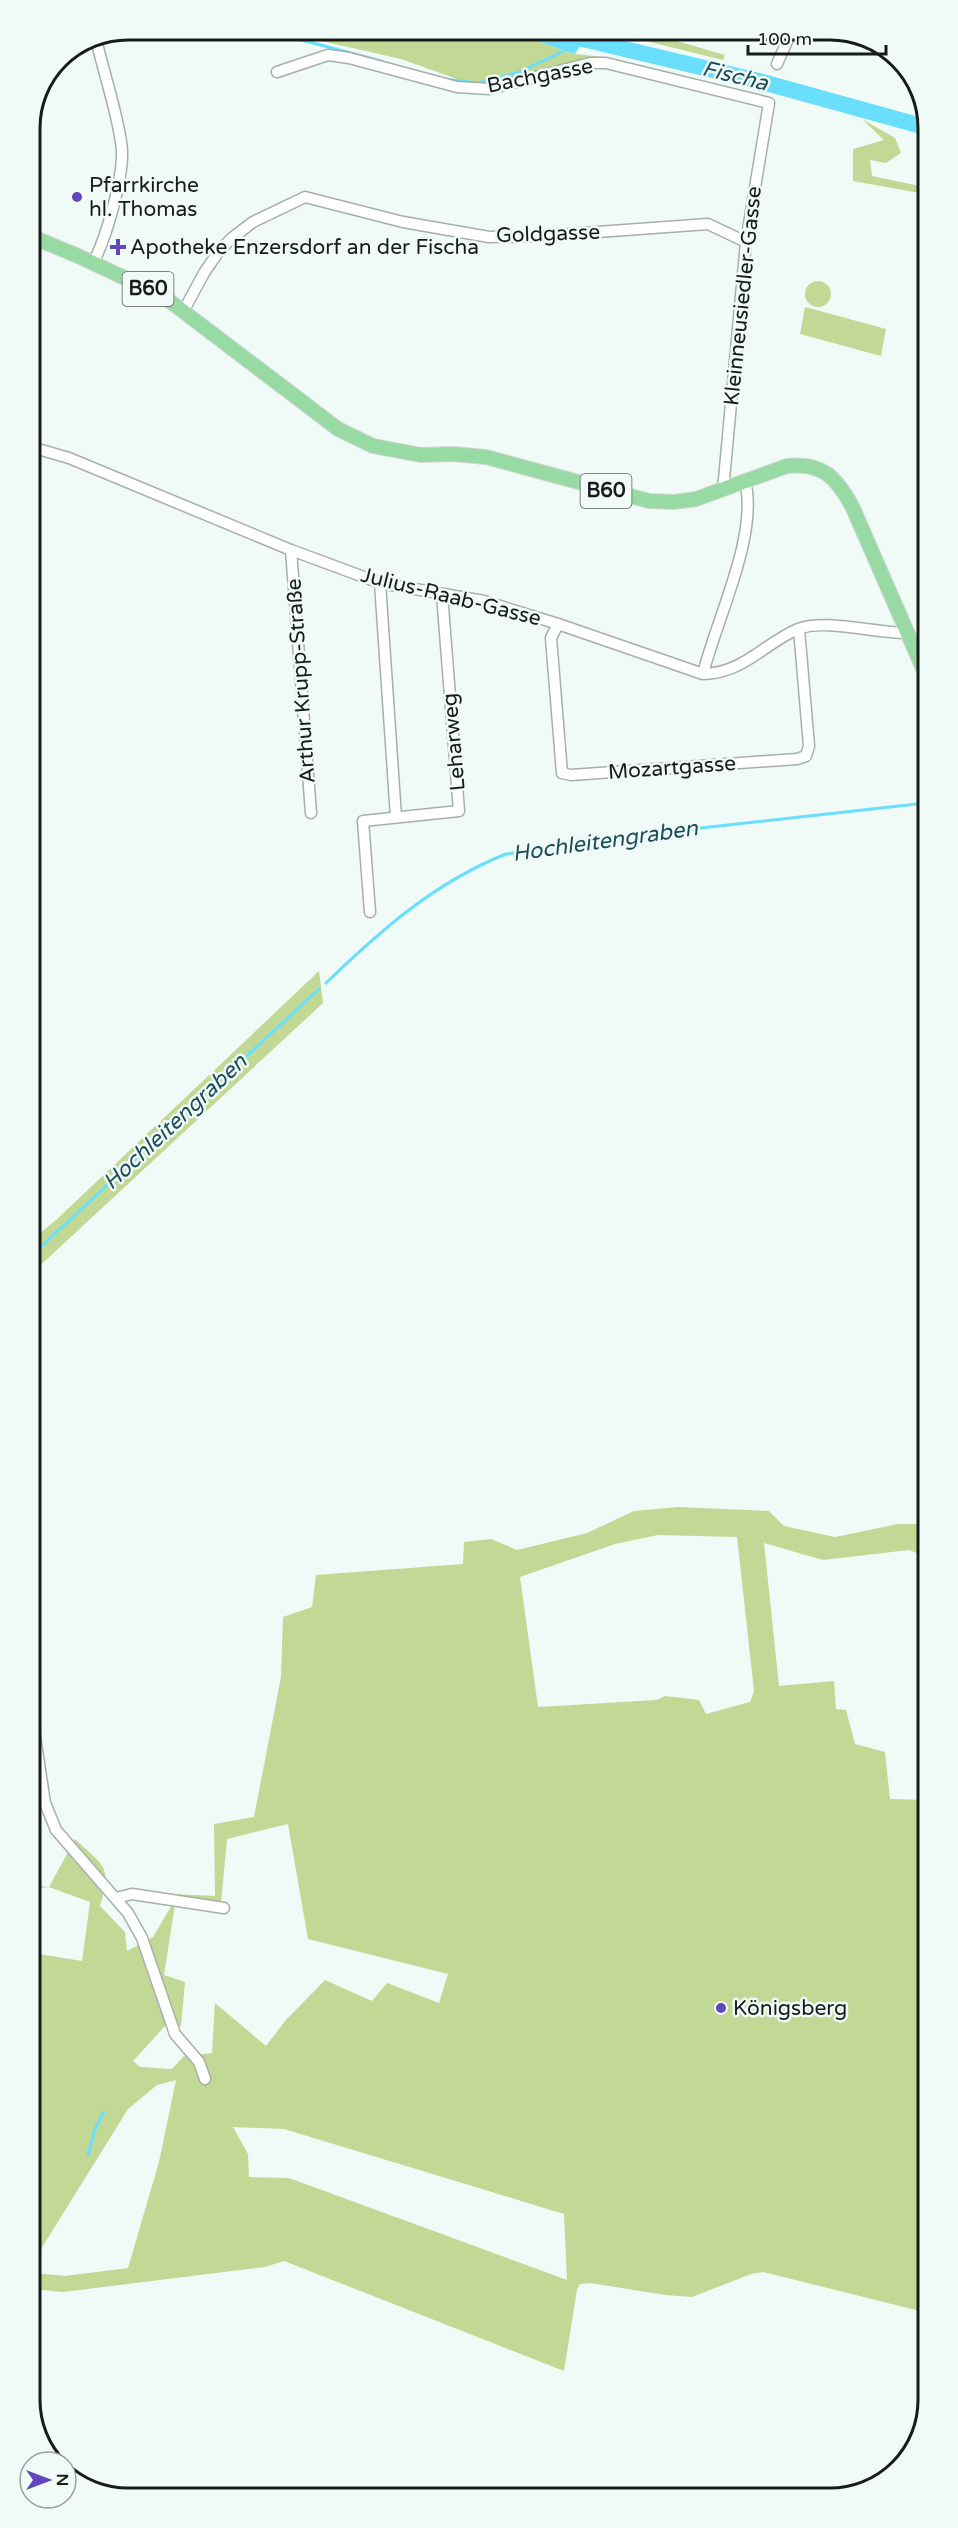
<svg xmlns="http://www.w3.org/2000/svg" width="958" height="2528" viewBox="0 0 958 2528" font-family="'Varela Round',sans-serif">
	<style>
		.green { fill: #c1d995; fill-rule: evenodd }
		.water { fill: #69defd }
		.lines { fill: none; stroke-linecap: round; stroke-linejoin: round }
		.stream { stroke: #69defd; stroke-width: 3 }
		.river { stroke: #69defd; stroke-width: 16 }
		.minor-casing { stroke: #a6afac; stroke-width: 13 }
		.major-casing { stroke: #d5d6d6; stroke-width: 16 }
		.minor { stroke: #fff; stroke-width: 10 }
		.major { stroke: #97daa4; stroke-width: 14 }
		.poi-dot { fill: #6246be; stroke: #f0faf6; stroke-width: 2 }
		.labels { text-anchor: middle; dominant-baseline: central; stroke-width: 5; stroke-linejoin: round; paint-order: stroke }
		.shield { fill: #f0faf6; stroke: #595e5c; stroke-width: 1.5 }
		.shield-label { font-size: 20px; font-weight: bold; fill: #181b1a }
		.street-label { font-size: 21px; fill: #181b1a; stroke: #f0faf6 }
		.poi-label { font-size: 21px; fill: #181b1a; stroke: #f0faf6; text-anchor: start }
		.water-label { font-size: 22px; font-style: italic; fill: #1a4d5b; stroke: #f0faf6 }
		.rim { fill: none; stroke: #181b1a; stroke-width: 3 }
	</style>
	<rect width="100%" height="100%" fill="#f0faf6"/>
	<path class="green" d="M 128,30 L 173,30 L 144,40 L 110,38 Z
		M 258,30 L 505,30 L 575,54 L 603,57 L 511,81 L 471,84 L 401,59 L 304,37 Z
		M 601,30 L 639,30 L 725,55 L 723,60 Z
		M 862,119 L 895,138 L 901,153 L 886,163 L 870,160 L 872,176 L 925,187 L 925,194 L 853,181 L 853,149 L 884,140 Z
		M805 294a13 13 0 1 1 26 0a13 13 0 1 1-26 0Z
		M 805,307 L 886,329 L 881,356 L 800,334 Z
		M 319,971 L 323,1003 L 32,1273 L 32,1240 L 56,1220 Z
		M 678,1507 L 769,1511 L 784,1526 L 835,1537 L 898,1524 L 927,1524 L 927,1557 L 909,1550 L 823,1560 L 764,1543 L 779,1686 L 834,1681 L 836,1709 L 846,1710 L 855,1744 L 885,1752 L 890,1799 L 927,1800 L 928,2313 L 763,2272 L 751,2274 L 692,2297 L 665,2295 L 590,2283 L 580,2284 L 577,2290 L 564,2371 L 284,2261 L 265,2267 L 63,2292 L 33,2289 L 33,2273 L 65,2276 L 128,2268 L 159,2162 L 176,2080 L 157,2085 L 128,2109 L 33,2262 L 33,1953 L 82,1961 L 90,1902 L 49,1887 L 33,1889 L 33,1885 L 49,1887 L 75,1839 C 103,1866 113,1865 100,1906 L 125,1932 L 127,1951 L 153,1937 L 176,1898 L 154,1893 L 215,1896 L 214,1824 L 254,1817 L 281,1677 L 283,1617 L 312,1607 L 316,1575 L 463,1564 L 464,1542 L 491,1539 L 517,1550 L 587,1533 L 634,1511 ZM 658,1535 L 737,1537 L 754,1691 L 750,1702 L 706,1714 L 699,1700 L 665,1696 L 657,1700 L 538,1707 L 520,1577 L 615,1544 ZM 288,1824 L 308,1939 L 448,1974 L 439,2003 L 387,1983 L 372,2001 L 325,1980 L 285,2021 L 266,2046 L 215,2003 L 212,2053 L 184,2056 L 172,2069 L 140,2067 L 133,2061 L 166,2025 L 181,2026 L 185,1982 L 164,1975 L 176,1898 L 221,1903 L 227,1839 ZM 233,2127 L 284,2129 L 564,2214 L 567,2280 L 289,2178 L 249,2177 L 248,2154 Z"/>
	<path class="water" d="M 505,30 L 589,30 L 575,54 Z"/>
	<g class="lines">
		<path class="stream" d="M 264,30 L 381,61
			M 120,33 L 167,30
			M 578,45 L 589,42
			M 445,79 L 477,83 L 517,73 L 566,50
			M 326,983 C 380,931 435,882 506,854 L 629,836 L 926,803
			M 32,1255 L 319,989
			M 88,2155 L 95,2129 L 104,2112"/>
		<path class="river" d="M 545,30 L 759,81 L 925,127"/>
		<g class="minor-casing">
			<path id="minor" d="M 777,64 L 792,30
				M 277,72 L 328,55 L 349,58 L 457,87 L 489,89 L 590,63 L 606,63 L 769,103 L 746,242 L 723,490
				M 93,263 C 106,239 123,179 122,151 C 120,121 104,74 97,43
				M 184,310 L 204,273 L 219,251 L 232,238 L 253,222 L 305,197 L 403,222 L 489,237 L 542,236 L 708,224 L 746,242
				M 31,447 L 69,458 L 291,550 L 380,583 L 484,601 L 558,624 L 703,674 C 744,673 763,644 798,629 C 825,618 878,634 909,633
				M 291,550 L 311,813
				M 380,583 L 396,817
				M 558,624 L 551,638 L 562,773 L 571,775 L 797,759 L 806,756 L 809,746 L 799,629
				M 703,674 C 716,620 759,535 745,481
				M 370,912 L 363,821 L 459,811 L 442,594
				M 32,1717 L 45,1803 L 56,1830 L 128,1913 L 142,1938 L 175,2034 L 199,2062 L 205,2079
				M 116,1898 L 132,1894 L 224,1908"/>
		</g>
		<g class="major-casing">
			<path id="major" d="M 30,236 L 78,256 L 163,296 L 338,429 L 373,446 L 421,455 L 453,454 L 486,457 L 649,501 L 674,502 L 696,499 L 787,466 C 822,462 836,477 852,506 L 925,673"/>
		</g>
		<use href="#minor" class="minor"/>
		<use href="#major" class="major"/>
	</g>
	<g class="poi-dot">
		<circle cx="77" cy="197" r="6"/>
		<path d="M115 238h6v6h6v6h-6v6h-6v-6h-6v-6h6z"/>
		<circle cx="721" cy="2008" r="6"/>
	</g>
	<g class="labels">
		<g class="shield">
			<rect x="122.5" y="272" width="51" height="34" rx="4.5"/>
			<rect x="580.5" y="474" width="51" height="34" rx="4.5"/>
		</g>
		<g class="shield-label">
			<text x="148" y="289">B60</text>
			<text x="606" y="491">B60</text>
		</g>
		<g class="street-label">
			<text transform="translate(540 76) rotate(-11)">Bachgasse</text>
			<text transform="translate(548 234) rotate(-2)">Goldgasse</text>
			<text transform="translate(743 296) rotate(-84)">Kleinneusiedler-Gasse</text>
			<text transform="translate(451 597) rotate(14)">Julius-Raab-Gasse</text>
			<text transform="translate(301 681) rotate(-94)">Arthur Krupp-Straße</text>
			<text transform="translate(454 742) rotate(-95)">Leharweg</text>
			<text transform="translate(672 768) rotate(-4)">Mozartgasse</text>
		</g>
		<g class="poi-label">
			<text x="89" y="185">Pfarrkirche<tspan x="89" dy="24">hl. Thomas</tspan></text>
			<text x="130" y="247">Apotheke Enzersdorf an der Fischa</text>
			<text x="733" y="2008">Königsberg</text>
		</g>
		<g class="water-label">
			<text transform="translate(735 76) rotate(14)">Fischa</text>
			<text transform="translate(605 841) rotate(-8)">Hochleitengraben</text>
			<text transform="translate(175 1122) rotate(-43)">Hochleitengraben</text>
		</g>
	</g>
	<path d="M0 0H958V2528H0ZM128 40H830A88 88 0 0 1 918 128V2400A88 88 0 0 1 830 2488H128A88 88 0 0 1 40 2400V128A88 88 0 0 1 128 40Z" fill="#f0faf6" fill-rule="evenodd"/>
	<path class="rim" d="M128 40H830A88 88 0 0 1 918 128V2400A88 88 0 0 1 830 2488H128A88 88 0 0 1 40 2400V128A88 88 0 0 1 128 40Z"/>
	<g transform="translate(48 2480) rotate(90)"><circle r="28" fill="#f0faf6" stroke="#9aa19e" stroke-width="1.5"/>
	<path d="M0-4.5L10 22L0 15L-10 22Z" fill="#6246be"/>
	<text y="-9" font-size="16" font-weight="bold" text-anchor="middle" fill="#181b1a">N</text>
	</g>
	<path d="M748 45v9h138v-9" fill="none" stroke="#181b1a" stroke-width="3"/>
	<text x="757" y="45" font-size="18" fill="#181b1a" stroke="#f0faf6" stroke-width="4.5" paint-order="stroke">100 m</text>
</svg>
